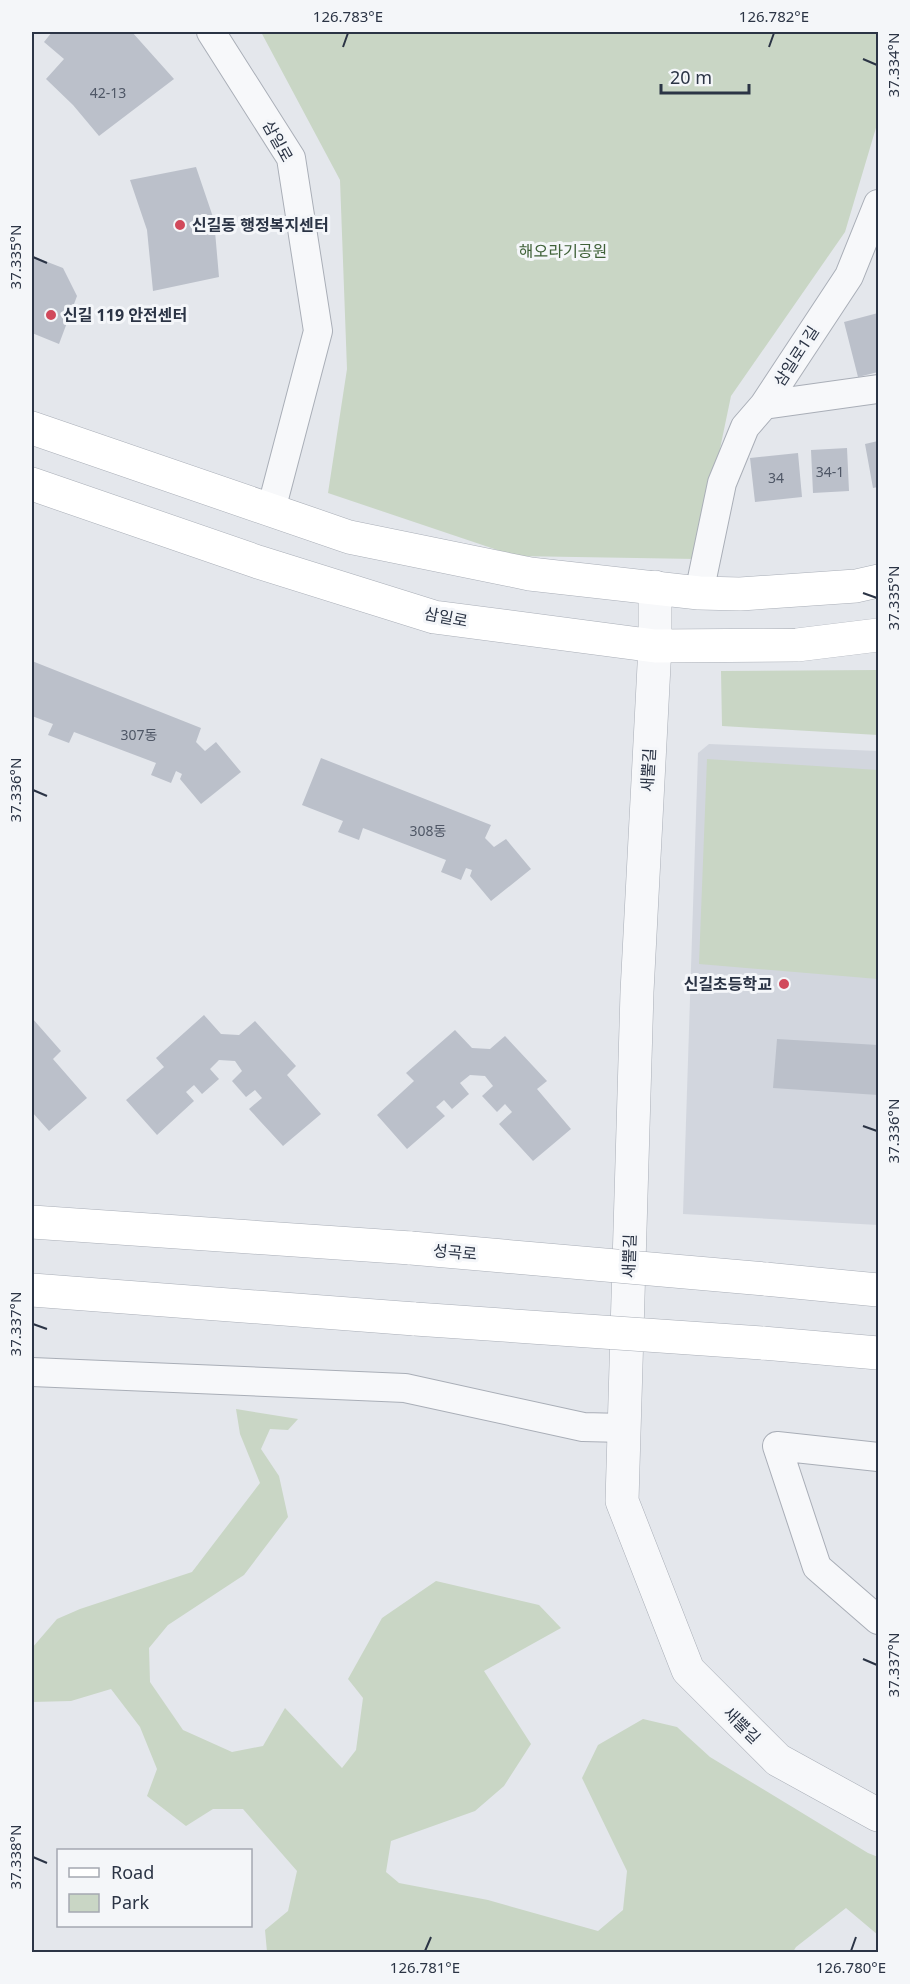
<svg xmlns="http://www.w3.org/2000/svg" width="910" height="1984" viewBox="0 0 910 1984" font-family="'Noto Sans','Noto Sans KR',sans-serif">
	<style>
		.built { fill: #d2d6de }
		.green { fill: #c9d6c5 }
		.building { fill: #bbc0ca }
		.lines { fill: none; stroke-linecap: round; stroke-linejoin: round }
		.minor-casing { stroke: #a9aeb7; stroke-width: 30 }
		.tertiary-casing { stroke: #a9aeb7; stroke-width: 34 }
		.secondary-casing { stroke: #a9aeb7; stroke-width: 34 }
		.minor { stroke: #f7f8fa; stroke-width: 28 }
		.tertiary { stroke: #f7f8fa; stroke-width: 33 }
		.secondary { stroke: #fff; stroke-width: 33 }
		.secondary-bridge-casing { stroke: #a9aeb7; stroke-width: 34; stroke-linecap: butt }
		.secondary-bridge { stroke: #fff; stroke-width: 33 }
		.ticks { fill: none; stroke: #2b3445; stroke-width: 2 }
		.poi-dot { fill: #d1495b; stroke: #f4f6f9; stroke-width: 2 }
		.labels { text-anchor: middle; dominant-baseline: central; stroke-width: 6; stroke-linejoin: round; paint-order: stroke }
		.number-label { font-size: 14px; fill: #4f5766 }
		.street-label { font-size: 16px; fill: #2b3445; stroke: #f4f6f9 }
		.poi-label { font-size: 16px; font-weight: bold; fill: #2b3445; stroke: #f4f6f9; text-anchor: start }
		.park-label { font-size: 16px; fill: #3f6138; stroke: #f4f6f9 }
		.neatline { fill: none; stroke: #2b3445; stroke-width: 2 }
		.ticks-label { font-size: 15px; text-anchor: middle; fill: #2b3445 }
	</style>
	<rect width="100%" height="100%" fill="#e4e7ec"/>
	<path class="built" d="M 709,744 L 878,751 L 878,1225 L 683,1214 L 698,753 Z"/>
	<path class="green" d="M 261,32 L 878,32 L 878,121 L 845,232 L 731,396 L 697,559 L 515,556 L 328,493 L 347,369 L 340,180 Z
		M 878,670 L 878,735 L 722,726 L 721,671 Z
		M 707,759 L 878,770 L 878,979 L 699,964 Z
		M 236,1409 L 298,1419 L 288,1430 L 270,1429 L 261,1449 L 279,1476 L 288,1517 L 244,1575 L 168,1625 L 149,1648 L 150,1682 L 183,1730 L 232,1752 L 263,1746 L 285,1708 L 342,1768 L 356,1750 L 363,1698 L 348,1679 L 382,1618 L 436,1581 L 539,1605 L 561,1628 L 484,1671 L 531,1744 L 504,1786 L 475,1811 L 391,1841 L 386,1872 L 399,1883 L 488,1900 L 598,1931 L 623,1910 L 627,1871 L 582,1778 L 598,1745 L 643,1719 L 677,1727 L 710,1757 L 868,1853 L 878,1857 L 878,1935 L 846,1908 L 796,1947 L 793,1952 L 267,1952 L 265,1930 L 288,1911 L 297,1871 L 243,1809 L 213,1809 L 186,1826 L 147,1796 L 157,1769 L 140,1727 L 111,1689 L 71,1701 L 32,1702 L 32,1648 L 57,1619 L 80,1609 L 192,1572 L 260,1483 L 240,1434 Z"/>
	<path class="building" d="M 52,32 L 132,32 L 174,79 L 99,136 L 73,105 L 46,79 L 64,59 L 44,42 Z
		M 196,167 L 214,220 L 219,277 L 153,291 L 147,230 L 130,180 Z
		M 32,256 L 63,268 L 77,296 L 59,344 L 32,333 Z
		M 878,313 L 878,372 L 858,377 L 844,322 Z
		M 878,441 L 878,487 L 873,488 L 865,444 Z
		M 847,448 L 849,491 L 813,493 L 811,450 Z
		M 798,453 L 802,497 L 755,502 L 750,458 Z
		M 32,661 L 201,728 L 196,742 L 205,751 L 216,742 L 241,772 L 201,804 L 180,779 L 182,774 L 176,771 L 171,783 L 151,775 L 156,763 L 74,732 L 69,743 L 48,735 L 53,724 L 32,716 Z
		M 321,758 L 491,825 L 485,838 L 494,847 L 506,839 L 531,869 L 491,901 L 470,876 L 472,870 L 466,868 L 461,880 L 441,872 L 446,860 L 363,828 L 359,840 L 338,832 L 343,821 L 302,805 Z
		M 204,1015 L 221,1034 L 239,1035 L 255,1021 L 296,1066 L 287,1075 L 321,1114 L 283,1146 L 249,1109 L 262,1098 L 255,1090 L 246,1097 L 232,1081 L 242,1071 L 235,1061 L 219,1060 L 210,1069 L 219,1079 L 202,1094 L 194,1085 L 186,1092 L 194,1101 L 157,1135 L 126,1100 L 164,1067 L 156,1058 Z
		M 32,1018 L 61,1051 L 53,1059 L 87,1098 L 49,1131 L 32,1112 Z
		M 455,1030 L 472,1048 L 490,1049 L 505,1036 L 547,1081 L 537,1089 L 571,1129 L 533,1161 L 499,1124 L 512,1112 L 505,1104 L 497,1112 L 482,1096 L 493,1086 L 485,1076 L 470,1075 L 460,1083 L 469,1094 L 452,1109 L 444,1100 L 436,1107 L 445,1116 L 407,1149 L 377,1115 L 414,1081 L 406,1073 Z
		M 777,1039 L 878,1045 L 878,1095 L 773,1088 Z"/>
	<g class="lines">
		<g class="minor-casing">
			<path id="minor" d="M 211,32 L 291,158 L 318,331 L 271,510
				M 764,405 L 878,389
				M 699,593 L 722,483 L 745,427 L 764,405 L 849,276 L 878,204
				M 32,1372 L 405,1388 L 583,1427 L 624,1428
				M 878,1457 L 777,1446 L 817,1567 L 878,1620"/>
		</g>
		<g class="tertiary-casing">
			<path id="tertiary" d="M 655,587 L 655,646 L 637,992 L 622,1501 L 688,1670 L 778,1760 L 878,1815"/>
		</g>
		<g class="secondary-casing">
			<path id="secondary" d="M 32,428 L 349,537 L 530,574 L 699,593 L 740,594 L 856,586 L 878,581
				M 32,484 L 258,562 L 434,617 L 655,646 L 797,645 L 878,635
				M 32,1222 L 411,1248
				M 765,1279 L 878,1290
				M 32,1290 L 415,1319
				M 762,1343 L 878,1353"/>
		</g>
		<use href="#minor" class="minor"/>
		<use href="#tertiary" class="tertiary"/>
		<use href="#secondary" class="secondary"/>
		<g class="secondary-bridge-casing">
			<path id="secondary-bridge" d="M 411,1248 L 765,1279
				M 415,1319 L 762,1343"/>
		</g>
		<use href="#secondary-bridge" class="secondary-bridge"/>
	</g>
	<path class="ticks" d="M 343,47 L 348,33M 769,47 L 774,33M 863,59 L 877,65M 33,257 L 47,263M 863,593 L 877,598M 33,790 L 47,796M 863,1126 L 877,1131M 33,1324 L 47,1329M 863,1659 L 877,1665M 33,1857 L 47,1863M 425,1951 L 431,1937M 851,1951 L 856,1937"/>
	<g class="poi-dot">
		<circle cx="180" cy="225" r="6"/>
		<circle cx="51" cy="315" r="6"/>
		<circle cx="784" cy="984" r="6"/>
	</g>
	<g class="labels">
		<g class="number-label">
			<text x="108" y="92">42-13</text>
			<text x="830" y="471">34-1</text>
			<text x="776" y="477">34</text>
			<text x="139" y="734">307동</text>
			<text x="428" y="830">308동</text>
		</g>
		<g class="street-label">
			<text transform="translate(278 141) rotate(61)">삼일로</text>
			<text transform="translate(796 356) rotate(-57)">삼일로1길</text>
			<text transform="translate(446 617) rotate(11)">삼일로</text>
			<text transform="translate(648 770) rotate(-87)">새뿔길</text>
			<text transform="translate(455 1252) rotate(5)">성곡로</text>
			<text transform="translate(629 1256) rotate(-88)">새뿔길</text>
			<text transform="translate(742 1725) rotate(45)">새뿔길</text>
		</g>
		<g class="poi-label">
			<text x="192" y="225">신길동 행정복지센터</text>
			<text x="63" y="315">신길 119 안전센터</text>
			<text x="772" y="984" text-anchor="end">신길초등학교</text>
		</g>
		<g class="park-label">
			<text x="563" y="251">해오라기공원</text>
		</g>
	</g>
	<rect width="910" height="1984" fill="none" stroke="#f4f6f9" stroke-width="66"/>
	<rect x="57" y="1849" width="195" height="78" fill="#f4f6f9" stroke="#a4a8b1" stroke-width="1.5"/>
	<rect x="69" y="1868" width="30" height="9" fill="#ffffff" stroke="#a4a8b1" stroke-width="1.5"/>
	<text x="111" y="1879" font-size="18" fill="#2b3445">Road</text>
	<rect x="69" y="1894" width="30" height="18" fill="#c9d6c5" stroke="#a4a8b1" stroke-width="1.5"/>
	<text x="111" y="1909" font-size="18" fill="#2b3445">Park</text>
	<path d="M661 84v9h88v-9" fill="none" stroke="#2b3445" stroke-width="3"/>
	<text x="670" y="84" font-size="18" fill="#2b3445" stroke="#f4f6f9" stroke-width="4.5" paint-order="stroke">20 m</text>
	<rect x="33" y="33" width="844" height="1918" class="neatline"/>
	<g class="ticks-label">
		<text x="348" y="22">126.783°E</text>
		<text x="774" y="22">126.782°E</text>
		<text transform="translate(894 65) rotate(-90)" y="5">37.334°N</text>
		<text transform="translate(16 257) rotate(-90)" y="5">37.335°N</text>
		<text transform="translate(894 598) rotate(-90)" y="5">37.335°N</text>
		<text transform="translate(16 790) rotate(-90)" y="5">37.336°N</text>
		<text transform="translate(894 1131) rotate(-90)" y="5">37.336°N</text>
		<text transform="translate(16 1324) rotate(-90)" y="5">37.337°N</text>
		<text transform="translate(894 1665) rotate(-90)" y="5">37.337°N</text>
		<text transform="translate(16 1857) rotate(-90)" y="5">37.338°N</text>
		<text x="425" y="1973">126.781°E</text>
		<text x="851" y="1973">126.780°E</text>
	</g>
</svg>
